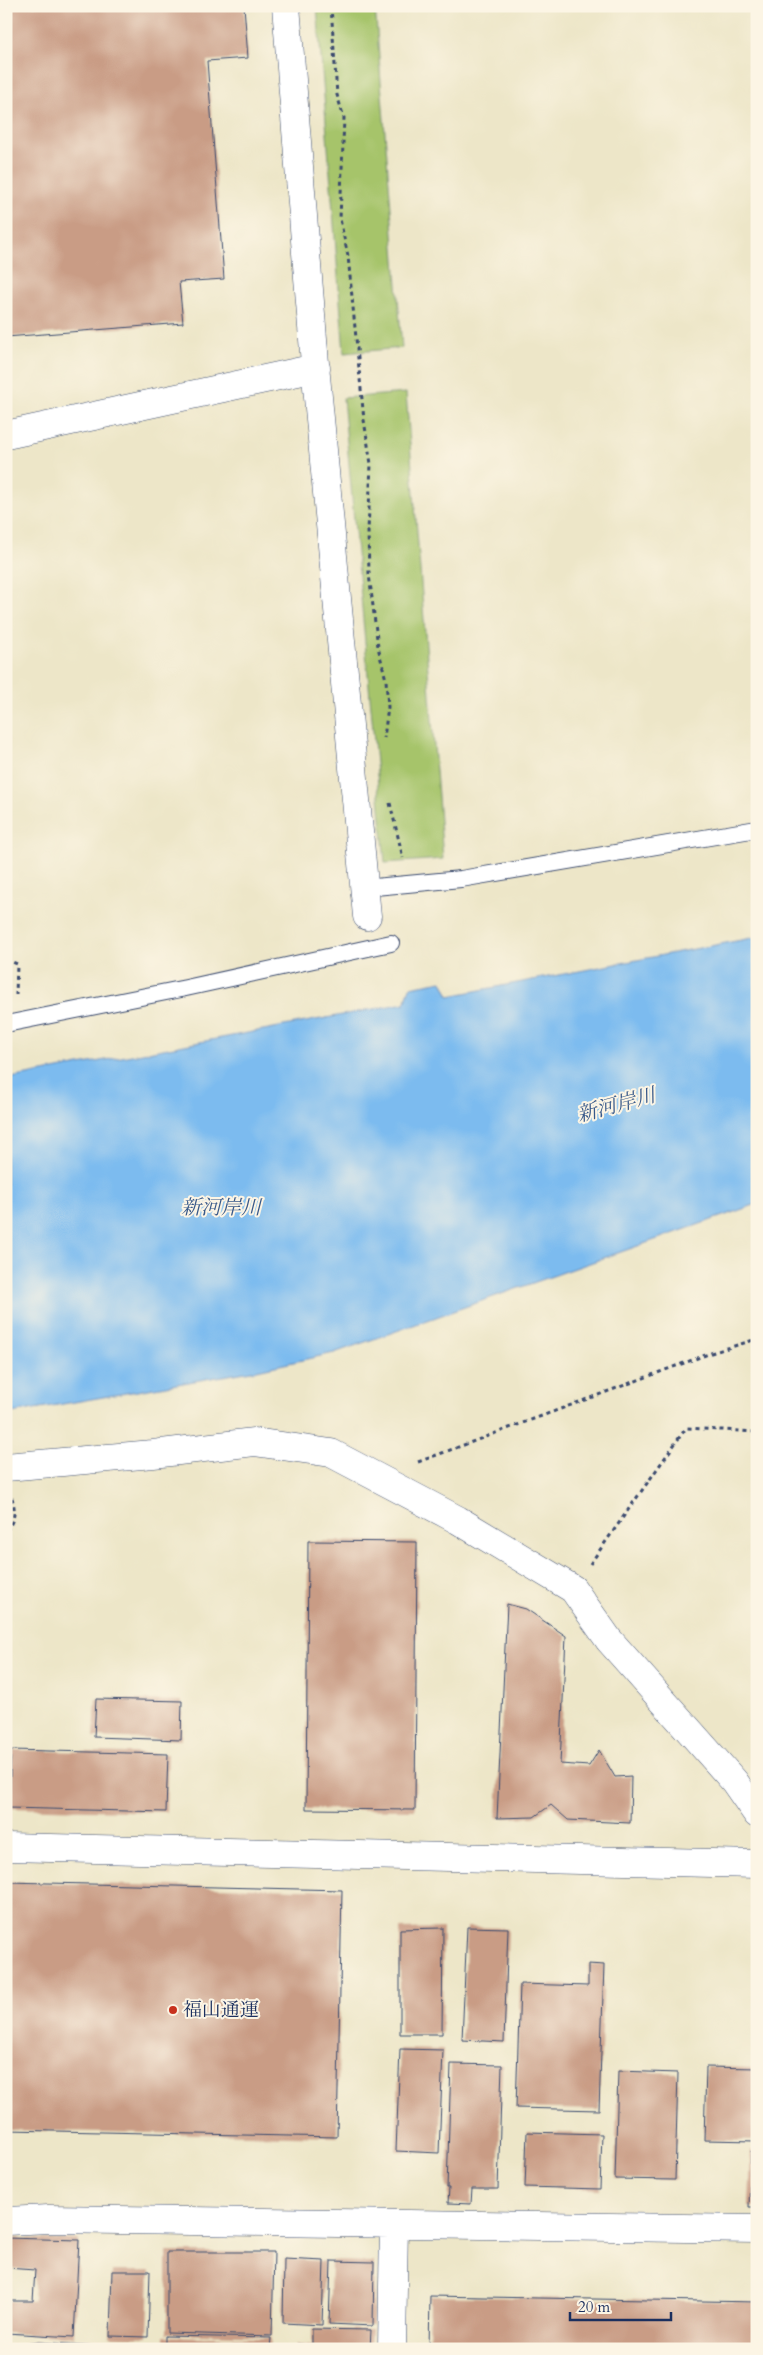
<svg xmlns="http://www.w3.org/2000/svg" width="763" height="2355" viewBox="0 0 763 2355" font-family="Cardo,'Noto Serif JP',serif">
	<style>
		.green { fill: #a6c46b; stroke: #607a64 }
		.water { fill: #7bbbef; stroke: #4b75a6 }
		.building { fill: #c99c85 }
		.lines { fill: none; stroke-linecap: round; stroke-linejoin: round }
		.lane-casing { stroke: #3a4a6e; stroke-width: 18 }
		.street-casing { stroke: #3a4a6e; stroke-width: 29 }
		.path { stroke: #3a4a6e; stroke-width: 3; stroke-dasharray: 4 4; stroke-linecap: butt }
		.lane { stroke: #fff; stroke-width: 16 }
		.street { stroke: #fff; stroke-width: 28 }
		.poi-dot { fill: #c8321e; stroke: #fcf5e5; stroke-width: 2 }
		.labels { text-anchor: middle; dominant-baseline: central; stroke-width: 4; stroke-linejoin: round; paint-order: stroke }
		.poi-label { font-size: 19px; fill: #1b2f5e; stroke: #fcf5e5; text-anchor: start }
		.water-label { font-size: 20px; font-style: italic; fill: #38598a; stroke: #fcf5e5 }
	</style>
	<rect width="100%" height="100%" fill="#fcf5e5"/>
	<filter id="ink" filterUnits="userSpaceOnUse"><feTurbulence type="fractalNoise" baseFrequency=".02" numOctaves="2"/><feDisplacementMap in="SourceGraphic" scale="10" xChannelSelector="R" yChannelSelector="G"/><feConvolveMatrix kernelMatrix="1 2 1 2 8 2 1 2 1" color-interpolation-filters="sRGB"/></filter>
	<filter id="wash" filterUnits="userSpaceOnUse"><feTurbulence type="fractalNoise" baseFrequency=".0096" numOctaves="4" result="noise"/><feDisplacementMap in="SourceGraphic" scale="20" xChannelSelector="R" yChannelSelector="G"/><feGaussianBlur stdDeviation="1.12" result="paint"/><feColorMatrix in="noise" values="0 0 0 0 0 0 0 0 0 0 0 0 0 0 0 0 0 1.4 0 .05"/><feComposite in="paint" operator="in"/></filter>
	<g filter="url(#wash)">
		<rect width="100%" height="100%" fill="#ede6c8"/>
		<path class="green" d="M 317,6 L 375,6 L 402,348 L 344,353 Z
			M 406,393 L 443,859 L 385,863 L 343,398 Z"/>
		<path class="water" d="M 757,937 L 757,1204 L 334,1353 L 257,1370 L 6,1414 L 6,1079 L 405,1003 L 410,987 L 442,981 L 449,996 Z"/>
		<g id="blocks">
			<path class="building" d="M 6,6 L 244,6 L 248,58 L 207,61 L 224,279 L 179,282 L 183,323 L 6,337 Z
				M 308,1541 L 417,1542 L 415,1810 L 306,1809 Z
				M 507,1604 L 526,1609 L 566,1636 L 560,1764 L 589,1766 L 599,1750 L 615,1777 L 631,1776 L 630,1823 L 568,1820 L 551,1805 L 534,1817 L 497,1818 Z
				M 96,1699 L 182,1701 L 181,1740 L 94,1737 Z
				M 11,1750 L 168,1754 L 166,1812 L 9,1808 Z
				M 6,1882 L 342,1890 L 337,2137 L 7,2130 Z
				M 467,1927 L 508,1928 L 504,2042 L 462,2040 Z
				M 443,1928 L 442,2034 L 400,2034 L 400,1929 Z
				M 588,1964 L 604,1965 L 599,2110 L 516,2108 L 520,1984 L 588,1986 Z
				M 400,2049 L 443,2050 L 439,2153 L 396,2151 Z
				M 451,2064 L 502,2065 L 498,2189 L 472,2189 L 471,2204 L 448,2203 L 449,2188 L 447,2188 Z
				M 706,2067 L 757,2068 L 757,2141 L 704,2140 Z
				M 618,2071 L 678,2073 L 675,2180 L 615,2179 Z
				M 527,2132 L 602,2134 L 600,2189 L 525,2187 Z
				M 751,2151 L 757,2152 L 757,2207 L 749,2207 Z
				M 6,2238 L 79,2240 L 74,2337 L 6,2333 L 6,2301 L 33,2301 L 35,2270 L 6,2268 Z
				M 167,2252 L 274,2252 L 272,2336 L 167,2333 Z
				M 284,2259 L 324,2261 L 322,2325 L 283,2323 Z
				M 331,2261 L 374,2262 L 373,2326 L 329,2324 Z
				M 112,2271 L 150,2271 L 148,2337 L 110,2336 Z
				M 430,2296 L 757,2302 L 757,2349 L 429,2349 Z
				M 312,2329 L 371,2330 L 370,2349 L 297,2349 L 297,2344 L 312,2345 Z
				M 165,2336 L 271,2338 L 270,2349 L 165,2349 Z
				M 39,2342 L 115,2347 L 115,2349 L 24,2349 L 24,2344 Z"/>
		</g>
	</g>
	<g filter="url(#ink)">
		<use href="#blocks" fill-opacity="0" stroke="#3a4a6e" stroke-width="1"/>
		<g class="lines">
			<g class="lane-casing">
				<path id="lane" d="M 364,888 L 461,879 L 757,829
					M 6,1024 L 186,988 L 391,943"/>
			</g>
			<g class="street-casing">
				<path id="street" d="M 286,6 L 316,376 L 367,916
					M 6,435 L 316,368
					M 6,1467 L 153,1454 L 254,1442 L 331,1453 L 458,1520 L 573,1589 L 609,1640 L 734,1781 L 757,1814
					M 6,1847 L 757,1864
					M 6,2221 L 49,2219 L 757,2229
					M 392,2349 L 394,2224"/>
			</g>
			<path class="path" d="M 331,6 L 337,95 L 344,118 L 340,219 L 348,256 L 364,420 L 371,464 L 368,531 L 369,574 L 378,647 L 386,680 L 388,707 L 384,738
				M 390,803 L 403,858
				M 6,959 L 17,964 L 16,995
				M 418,1462 L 711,1353 L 757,1339
				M 6,1531 C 15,1520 16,1511 12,1498
				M 590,1564 L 686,1428 L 757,1432"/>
			<use href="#lane" class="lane"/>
			<use href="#street" class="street"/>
		</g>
	</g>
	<circle class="poi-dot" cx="173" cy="2010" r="5"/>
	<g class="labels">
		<g class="poi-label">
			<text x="183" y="2010">福山通運</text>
		</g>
		<g class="water-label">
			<text transform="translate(616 1105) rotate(-15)">新河岸川</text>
			<text x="221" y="1207">新河岸川</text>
		</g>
	</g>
	<rect width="763" height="2355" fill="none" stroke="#fcf5e5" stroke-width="25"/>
	<path d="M570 2312v8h101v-8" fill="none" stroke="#1b2f5e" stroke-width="2.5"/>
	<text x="578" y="2312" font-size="15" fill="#1b2f5e" stroke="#fcf5e5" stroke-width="4" paint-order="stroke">20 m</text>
</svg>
